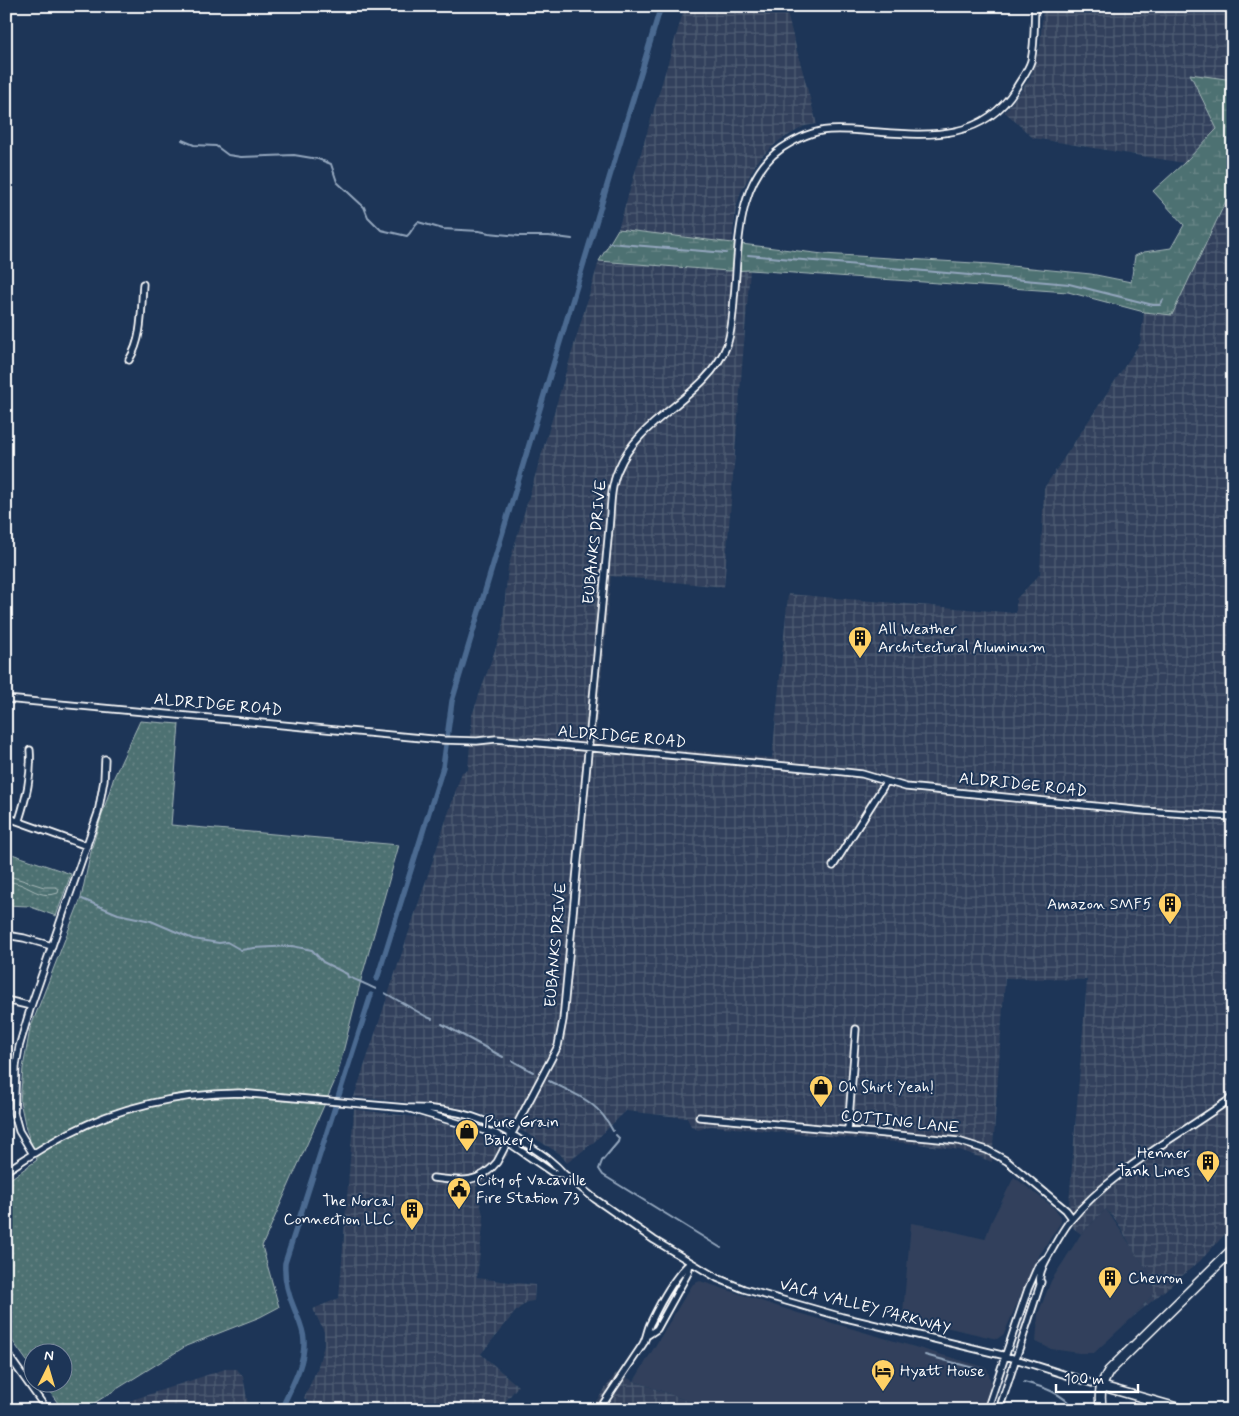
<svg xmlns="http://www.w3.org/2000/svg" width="1239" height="1416" viewBox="0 0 1239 1416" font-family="Mynerve,sans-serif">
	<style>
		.built { fill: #30415c }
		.industrial { fill: url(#industrial-grid) }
		.grass { fill: url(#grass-dots); stroke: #a6b8b8 }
		.wetland { fill: url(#wetland-marsh); stroke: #a6b8b8 }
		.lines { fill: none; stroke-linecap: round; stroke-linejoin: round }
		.stream { stroke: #93a6bd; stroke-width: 2 }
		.canal { stroke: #4b6b91; stroke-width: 5.5 }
		.minor-casing { stroke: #fff; stroke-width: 9 }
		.major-casing { stroke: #fff; stroke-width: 11 }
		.highway-casing { stroke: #fff; stroke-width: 12 }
		.minor { stroke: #1d3557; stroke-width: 5.5 }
		.major { stroke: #1d3557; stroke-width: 8 }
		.highway { stroke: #1d3557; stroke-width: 9 }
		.labels { text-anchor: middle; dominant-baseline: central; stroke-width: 4; stroke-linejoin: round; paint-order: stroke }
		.street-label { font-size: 16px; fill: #fff; stroke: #1d3557 }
		.poi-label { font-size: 16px; fill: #fff; stroke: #1d3557; text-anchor: start }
	</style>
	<defs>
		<pattern id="industrial-grid" width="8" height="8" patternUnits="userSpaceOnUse" patternTransform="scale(1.25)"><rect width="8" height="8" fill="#30415c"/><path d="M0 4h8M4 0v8" fill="none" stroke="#4f5e74"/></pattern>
		<pattern id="grass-dots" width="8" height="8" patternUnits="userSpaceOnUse" patternTransform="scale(1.25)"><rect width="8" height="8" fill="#4e7172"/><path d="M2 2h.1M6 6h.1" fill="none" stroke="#698687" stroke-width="1.8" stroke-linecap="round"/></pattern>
		<pattern id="wetland-marsh" width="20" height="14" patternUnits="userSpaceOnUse" patternTransform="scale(1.25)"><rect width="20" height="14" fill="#4e7172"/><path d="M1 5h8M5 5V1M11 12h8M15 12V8" fill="none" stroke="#698687"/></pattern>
	</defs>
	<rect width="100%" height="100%" fill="#1d3557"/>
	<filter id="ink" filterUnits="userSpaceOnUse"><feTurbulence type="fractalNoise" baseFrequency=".02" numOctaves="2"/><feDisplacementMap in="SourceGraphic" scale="10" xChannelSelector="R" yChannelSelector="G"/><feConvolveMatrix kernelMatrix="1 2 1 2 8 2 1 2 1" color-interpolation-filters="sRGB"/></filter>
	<g filter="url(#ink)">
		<path class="built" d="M 1014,1177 L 1052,1206 L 1061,1216 L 1061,1222 L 1035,1262 L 1004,1334 L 997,1339 L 945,1327 L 902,1324 L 911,1223 L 930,1226 L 985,1239 L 992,1220 Z
			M 1106,1209 L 1149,1272 L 1155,1289 L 1152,1296 L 1133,1317 L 1094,1353 L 1079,1353 L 1051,1349 L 1036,1342 L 1038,1314 L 1051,1281 L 1081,1234 Z
			M 700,1281 L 795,1312 L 987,1368 L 991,1382 L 983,1410 L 712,1410 L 634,1381 L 684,1298 L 693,1284 Z"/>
		<path class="industrial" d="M 685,6 L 785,6 L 817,124 L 805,126 L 779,141 L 758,160 L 741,192 L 736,208 L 732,243 L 618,229 Z
			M 1023,6 L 1233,6 L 1233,80 L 1190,75 L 1217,129 L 1184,163 L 1033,138 L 1005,112 L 1030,78 L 1040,46 L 1043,9 Z
			M 1233,187 L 1233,1226 L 1200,1261 L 1133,1317 L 1152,1296 L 1154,1285 L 1149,1272 L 1135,1253 L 1119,1225 L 1106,1209 L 1081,1234 L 1073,1228 L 1069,1203 L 1087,980 L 1005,978 L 992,1162 L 960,1150 L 918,1144 L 711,1126 L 698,1130 L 691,1126 L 687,1118 L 626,1111 L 593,1143 L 567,1163 L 560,1154 L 526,1133 L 477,1112 L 453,1107 L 354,1097 L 462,772 L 468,770 L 472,715 L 502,630 L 508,567 L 599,261 L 728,271 L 750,270 L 724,587 L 611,576 L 596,732 L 599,739 L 605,743 L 772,758 L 788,594 L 1016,613 L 1016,599 L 1040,574 L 1044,488 L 1140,343 L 1144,312 L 1172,314 Z
			M 354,1109 L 431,1119 L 490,1140 L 509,1153 L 495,1172 L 486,1181 L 476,1187 L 484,1218 L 477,1278 L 535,1285 L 534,1301 L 527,1302 L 516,1311 L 481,1354 L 518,1386 L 499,1410 L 318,1410 L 304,1398 L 317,1369 L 324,1345 L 324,1332 L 313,1309 L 339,1298 Z
			M 225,1369 L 237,1369 L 243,1376 L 249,1410 L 102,1410 Z
			M 616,1373 L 634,1381 L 712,1410 L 590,1410 Z"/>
		<path class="grass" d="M 140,721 L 179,724 L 171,825 L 399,845 L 362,976 L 337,1076 L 262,1246 L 279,1307 L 260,1317 L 186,1346 L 83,1410 L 63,1410 L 44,1384 L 62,1384 L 62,1354 L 32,1354 L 32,1368 L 6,1332 L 6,1182 L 37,1160 L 26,1129 L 20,1101 L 23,1068 L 30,1029 L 81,898 L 92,847 L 114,777 Z
			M 6,852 L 71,874 L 56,916 L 28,906 L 6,905 Z"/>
		<path class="wetland" d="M 1190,74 L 1233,80 L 1233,186 L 1172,315 L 1144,312 L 1068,292 L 750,270 L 728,271 L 599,261 L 618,229 L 823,254 L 991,264 L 1091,274 L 1131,282 L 1135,256 L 1144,252 L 1171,248 L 1184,225 L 1153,191 L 1184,163 L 1217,129 Z
			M 6,875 L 44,887 L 56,887 L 59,889 L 58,893 C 43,898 35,891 22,885 C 17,883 12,882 6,881 Z"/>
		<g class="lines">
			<path class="stream" d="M 182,140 L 194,145 L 216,146 L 228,155 L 241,157 L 294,155 L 318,159 L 331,164 L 337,182 L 364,207 L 368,217 L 381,230 L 407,236 C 412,232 413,226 418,222 L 443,229 L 479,231 L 489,233 L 519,236 L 549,236 L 572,239
				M 609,243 L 726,253
				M 748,255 L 1069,284 L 1153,305 L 1160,305 L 1163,300
				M 82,899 L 118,914 L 151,921 L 193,939 L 219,943 L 227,942 L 241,950 L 254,948 L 292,946 L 312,950 L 323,962 L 347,974 L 348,977 C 358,980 366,985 376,989
				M 385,993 L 427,1017 L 432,1019
				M 442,1024 L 503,1057
				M 513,1061 L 533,1072
				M 549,1081 C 577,1095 598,1101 613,1131
				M 616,1135 L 619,1138 L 618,1142 L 602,1161 L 599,1169 L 603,1175 L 721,1248
				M 925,1355 L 981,1370
				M 1024,1382 C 1043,1387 1063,1393 1075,1410"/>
			<path class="canal" d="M 377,979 L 443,767 L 452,701 L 661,6
				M 281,1410 C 290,1389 305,1365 304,1341 C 304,1330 298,1318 294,1308 C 288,1294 284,1278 285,1263 L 371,995"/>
			<g class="minor-casing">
				<path id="minor" d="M 129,360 C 143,338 141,309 143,284
					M 6,699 L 443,740 L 477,741 L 496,739 L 817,769 L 862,774 L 906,787 L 1144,811 L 1233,817
					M 6,817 L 87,846
					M 19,820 C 26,798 32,775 30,750
					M 833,866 L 886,782
					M 6,935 L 24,938 L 52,946
					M 6,1000 L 31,1006
					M 6,1066 L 16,1066
					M 699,1117 L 930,1138 L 958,1141 L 987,1150 L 1007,1161 L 1066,1210 L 1072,1218
					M 848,1130 L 856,1029
					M 33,1154 L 19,1131 L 14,1113 L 16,1066 L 19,1047 L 31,1006 L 98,813 L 104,780 L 105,759
					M 6,1171 C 27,1158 47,1144 69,1133 C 121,1106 180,1094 239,1093 L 407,1108 C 455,1107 491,1119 531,1147 C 543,1155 554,1162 564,1174 L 553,1173 L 496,1134 L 407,1108
					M 564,1174 L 595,1199 L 654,1240 L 717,1278 L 744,1289 L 842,1317 L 1006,1356 L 1101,1386
					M 433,1178 C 459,1181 479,1185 497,1162 L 558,1046 L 563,1020 L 609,528 C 611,509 610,488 618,470 C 639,416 706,399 727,345 C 732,330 733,315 734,299 C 739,249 735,180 782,148 C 796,139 813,131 829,130 C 841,129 853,130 864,131 C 921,135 981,145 1016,88 C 1021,79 1028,71 1031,61 C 1035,43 1034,24 1035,6
					M 1040,1283 C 1038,1272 1047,1258 1053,1248 C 1058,1239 1063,1230 1069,1222 C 1113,1169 1178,1137 1233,1097
					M 648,1335 L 657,1329 L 688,1273 L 690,1263
					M 6,1352 L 47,1410
					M 599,1410 L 643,1344 C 647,1337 647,1329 651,1322 C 660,1303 675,1276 690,1263
					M 987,1410 L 1028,1289 L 1038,1266 L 1045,1259
					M 999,1410 L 1041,1282"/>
			</g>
			<g class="major-casing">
				<path id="major" d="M 1101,1386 L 1186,1410"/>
			</g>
			<g class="highway-casing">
				<path id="highway" d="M 1102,1410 C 1098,1395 1101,1384 1109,1371 L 1233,1249"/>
			</g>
			<use href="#minor" class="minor"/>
			<use href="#major" class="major"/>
			<use href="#highway" class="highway"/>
		</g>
	</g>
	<defs>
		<g id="building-pin" transform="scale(1.25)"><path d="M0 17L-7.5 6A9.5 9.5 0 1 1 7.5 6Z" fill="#ffd166" stroke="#1d3557"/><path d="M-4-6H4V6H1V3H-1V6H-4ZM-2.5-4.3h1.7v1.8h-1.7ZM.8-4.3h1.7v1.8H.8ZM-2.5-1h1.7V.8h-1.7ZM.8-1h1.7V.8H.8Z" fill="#111"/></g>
		<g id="shop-pin" transform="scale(1.25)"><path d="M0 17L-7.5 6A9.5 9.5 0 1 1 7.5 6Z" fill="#ffd166" stroke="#1d3557"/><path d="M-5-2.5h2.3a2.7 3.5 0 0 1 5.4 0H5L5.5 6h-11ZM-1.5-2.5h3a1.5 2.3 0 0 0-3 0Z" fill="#111"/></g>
		<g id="civic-pin" transform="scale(1.25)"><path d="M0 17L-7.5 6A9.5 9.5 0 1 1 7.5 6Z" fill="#ffd166" stroke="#1d3557"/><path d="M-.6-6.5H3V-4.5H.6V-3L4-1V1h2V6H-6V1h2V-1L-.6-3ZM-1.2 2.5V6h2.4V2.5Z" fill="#111"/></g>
		<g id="hotel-pin" transform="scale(1.25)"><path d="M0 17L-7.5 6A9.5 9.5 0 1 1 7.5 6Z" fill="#ffd166" stroke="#1d3557"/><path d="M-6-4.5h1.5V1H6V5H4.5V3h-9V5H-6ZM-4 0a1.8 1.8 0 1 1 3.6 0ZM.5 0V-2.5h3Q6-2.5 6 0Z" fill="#111"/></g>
	</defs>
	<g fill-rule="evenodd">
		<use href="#building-pin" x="860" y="638"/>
		<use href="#building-pin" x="1170" y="904"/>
		<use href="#shop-pin" x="821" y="1087"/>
		<use href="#shop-pin" x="467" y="1131"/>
		<use href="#building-pin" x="1208" y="1162"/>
		<use href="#civic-pin" x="459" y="1189"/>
		<use href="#building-pin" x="412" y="1210"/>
		<use href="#building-pin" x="1110" y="1278"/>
		<use href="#hotel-pin" x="883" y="1371"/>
	</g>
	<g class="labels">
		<g class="street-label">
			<text transform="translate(595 542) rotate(-84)">EUBANKS DRIVE</text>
			<text transform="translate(218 705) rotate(5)">ALDRIDGE ROAD</text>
			<text transform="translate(622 737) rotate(5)">ALDRIDGE ROAD</text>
			<text transform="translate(1023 785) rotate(6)">ALDRIDGE ROAD</text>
			<text transform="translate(556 945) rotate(-85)">EUBANKS DRIVE</text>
			<text transform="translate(900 1122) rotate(6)">COTTING LANE</text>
			<text transform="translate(865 1307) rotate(15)">VACA VALLEY PARKWAY</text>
		</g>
		<g class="poi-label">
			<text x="878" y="629">All Weather<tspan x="878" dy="18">Architectural Aluminum</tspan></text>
			<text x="1152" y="904" text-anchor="end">Amazon SMF5</text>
			<text x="838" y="1087">Oh Shirt Yeah!</text>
			<text x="484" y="1122">Pure Grain<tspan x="484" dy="18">Bakery</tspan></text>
			<text x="1190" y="1153" text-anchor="end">Henner<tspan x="1190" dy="18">Tank Lines</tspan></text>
			<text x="476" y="1180">City of Vacaville<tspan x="476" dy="18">Fire Station 73</tspan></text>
			<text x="394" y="1201" text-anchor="end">The Norcal<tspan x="394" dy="18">Connection LLC</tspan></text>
			<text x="1128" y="1278">Chevron</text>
			<text x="900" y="1371">Hyatt House</text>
		</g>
	</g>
	<rect width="1239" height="1416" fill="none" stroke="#1d3557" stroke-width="25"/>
	<rect x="12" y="12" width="1214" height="1391" fill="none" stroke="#fff" stroke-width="2" filter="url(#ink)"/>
	<g transform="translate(48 1368) rotate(5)"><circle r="24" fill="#1d3557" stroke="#77869a"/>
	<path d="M0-4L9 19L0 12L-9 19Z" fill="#ffd166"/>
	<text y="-8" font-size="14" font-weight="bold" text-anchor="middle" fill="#ffffff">N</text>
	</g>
	<path d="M1056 1384v8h82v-8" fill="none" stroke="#ffffff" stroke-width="2.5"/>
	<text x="1064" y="1384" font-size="15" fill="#ffffff" stroke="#1d3557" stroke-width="4" paint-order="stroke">100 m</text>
</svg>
